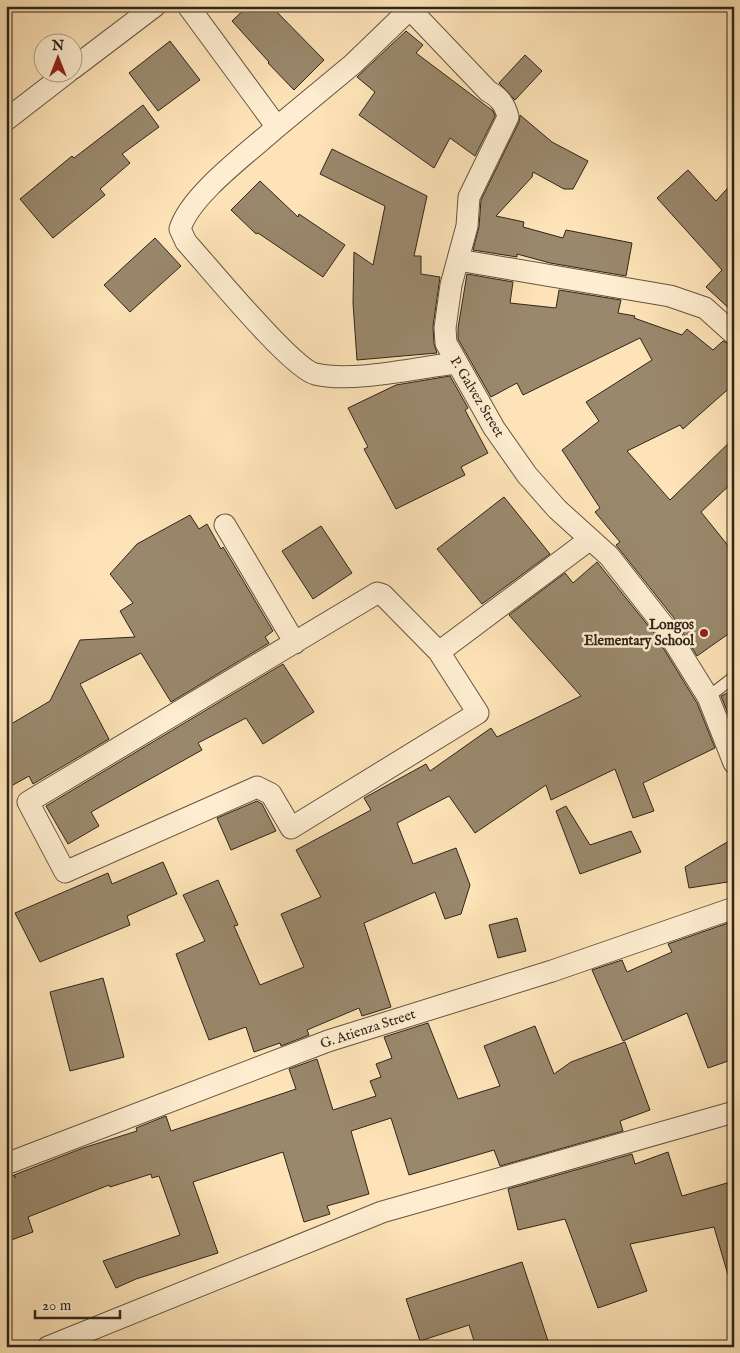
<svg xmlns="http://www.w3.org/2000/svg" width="740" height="1353" viewBox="0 0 740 1353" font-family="'IM FELL English',serif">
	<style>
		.building { fill: #9a886c; stroke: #2f261b }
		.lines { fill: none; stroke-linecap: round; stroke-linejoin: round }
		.lane-casing { stroke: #625542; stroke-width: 13 }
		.street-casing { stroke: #625542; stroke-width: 23 }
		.lane { stroke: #feedd0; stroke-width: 11 }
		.street { stroke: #feedd0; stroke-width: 21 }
		.poi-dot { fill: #8f2418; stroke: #feedd0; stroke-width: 2 }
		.labels { text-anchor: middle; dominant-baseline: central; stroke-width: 5; stroke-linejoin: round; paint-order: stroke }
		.street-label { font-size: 14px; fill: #2f261b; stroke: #feedd0 }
		.poi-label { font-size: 14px; font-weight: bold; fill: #2f261b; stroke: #feedd0; text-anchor: end }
	</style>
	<rect width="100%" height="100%" fill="#fde3b7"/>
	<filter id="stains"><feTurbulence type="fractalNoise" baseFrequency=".004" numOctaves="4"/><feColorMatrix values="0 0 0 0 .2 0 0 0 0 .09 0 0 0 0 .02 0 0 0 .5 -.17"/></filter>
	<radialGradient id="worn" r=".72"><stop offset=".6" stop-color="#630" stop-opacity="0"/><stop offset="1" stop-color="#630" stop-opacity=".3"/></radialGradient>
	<path class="building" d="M 248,6 L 271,6 L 324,60 L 294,90 L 268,63 L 269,62 L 232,21 Z
		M 406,31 L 423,45 L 416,53 L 493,111 L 495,116 L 475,156 L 450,138 L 434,168 L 359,115 L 375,92 L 357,77 Z
		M 170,41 L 200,80 L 158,111 L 129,73 Z
		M 525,55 L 542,71 L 515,100 L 499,83 Z
		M 143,105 L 159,127 L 122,154 L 130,163 L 100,189 L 105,195 L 53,238 L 20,199 L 72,156 L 74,158 Z
		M 520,115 L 552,142 L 588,161 L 573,189 L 564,189 L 533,172 L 532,177 L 496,216 L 524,222 L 523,227 L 563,238 L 566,230 L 632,243 L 626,276 L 550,263 L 517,254 L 517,257 L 473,250 L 479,227 L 481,200 L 519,122 Z
		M 332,149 L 427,196 L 414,256 L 421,256 L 421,274 L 440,277 L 433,326 L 434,344 L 437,353 L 357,360 L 353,303 L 354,252 L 373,265 L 385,206 L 320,174 Z
		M 688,170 L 716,201 L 734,181 L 734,313 L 706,287 L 722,270 L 657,198 Z
		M 260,181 L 298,217 L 299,214 L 345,245 L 323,277 L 258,233 L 256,234 L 231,210 Z
		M 155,238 L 181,266 L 130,312 L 104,285 Z
		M 467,274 L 513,282 L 510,303 L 556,308 L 559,290 L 621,300 L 618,313 L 635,316 L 634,318 L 682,335 L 687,329 L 713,350 L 723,341 L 734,346 L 734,384 L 683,429 L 680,425 L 627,451 L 670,500 L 734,438 L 734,481 L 701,512 L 734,553 L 734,630 L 697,656 L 674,618 L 616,545 L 620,542 L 595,512 L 600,508 L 562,450 L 599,421 L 586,402 L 652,360 L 640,338 L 523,395 L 517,383 L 491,397 L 458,339 L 458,328 Z
		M 450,376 L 468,408 L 465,410 L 488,453 L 461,467 L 465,475 L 396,509 L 364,449 L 368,447 L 348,408 L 396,385 Z
		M 504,497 L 550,554 L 482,604 L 437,549 Z
		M 190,515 L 199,529 L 207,524 L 221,549 L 223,547 L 225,550 L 273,631 L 265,637 L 269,643 L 171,702 L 141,653 L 80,684 L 109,739 L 33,784 L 29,776 L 6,789 L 6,727 L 50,701 L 80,640 L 135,637 L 120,611 L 133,603 L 110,574 L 137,544 Z
		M 321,526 L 352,573 L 313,599 L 282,551 Z
		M 597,562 L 654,633 L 697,703 L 715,748 L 643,783 L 654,811 L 633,818 L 615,769 L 551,800 L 546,785 L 475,833 L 449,796 L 397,823 L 413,864 L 456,848 L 470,885 L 461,914 L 445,919 L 435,892 L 364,923 L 391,1007 L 362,1016 L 359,1008 L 307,1030 L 309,1035 L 281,1046 L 280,1043 L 254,1052 L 246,1027 L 209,1040 L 176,954 L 205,941 L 183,895 L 218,880 L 238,925 L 234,926 L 260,985 L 304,967 L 281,914 L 321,897 L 296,850 L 371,810 L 364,798 L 426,764 L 430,771 L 491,728 L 497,737 L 581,696 L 509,615 L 565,573 L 573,583 Z
		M 283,664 L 314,712 L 263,744 L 246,718 L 198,743 L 202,750 L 91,812 L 99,826 L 68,844 L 46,806 Z
		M 734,690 L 734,726 L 733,726 L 721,696 Z
		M 257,801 L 262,804 L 276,831 L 231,850 L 217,818 Z
		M 566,806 L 590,845 L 631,831 L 641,852 L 580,874 L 556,811 Z
		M 734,838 L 734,881 L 689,888 L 685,867 Z
		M 163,862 L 177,894 L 127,916 L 130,925 L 40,962 L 15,913 L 108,873 L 112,884 Z
		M 517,918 L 526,951 L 498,958 L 489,925 Z
		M 734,921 L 734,1059 L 708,1068 L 687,1013 L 623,1041 L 592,970 L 622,960 L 627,972 L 672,952 L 668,944 Z
		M 103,978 L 124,1057 L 70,1071 L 50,992 Z
		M 428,1023 L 458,1099 L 500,1086 L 484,1046 L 535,1026 L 554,1074 L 571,1062 L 625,1042 L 650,1110 L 620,1121 L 623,1131 L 500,1166 L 494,1150 L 409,1175 L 391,1118 L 351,1131 L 369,1194 L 327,1206 L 330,1214 L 304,1222 L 283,1152 L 193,1182 L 218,1253 L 136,1279 L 116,1288 L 103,1261 L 180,1235 L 159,1176 L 152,1178 L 151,1174 L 110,1187 L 109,1185 L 28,1217 L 33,1232 L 6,1242 L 6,1176 L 13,1175 L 16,1178 L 14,1175 L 83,1148 L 137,1131 L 136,1128 L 166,1116 L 171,1131 L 296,1089 L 289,1069 L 317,1059 L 333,1110 L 376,1096 L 370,1081 L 381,1077 L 376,1064 L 392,1058 L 384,1037 Z
		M 668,1152 L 682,1196 L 734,1181 L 734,1274 L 728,1275 L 714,1227 L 630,1244 L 647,1291 L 598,1308 L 565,1219 L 518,1230 L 508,1189 L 632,1154 L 635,1164 Z
		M 522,1262 L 550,1347 L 476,1347 L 469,1325 L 420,1341 L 406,1299 Z"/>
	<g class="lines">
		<g class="lane-casing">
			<path id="lane" d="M 708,697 L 734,677"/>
		</g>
		<g class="street-casing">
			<path id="street" d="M 188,6 L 277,127 L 353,64 L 410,9
				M 407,6 L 488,91 C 499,97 505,104 508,117 L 469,197 L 467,226 L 451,285 L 445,328 L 446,343 L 494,428 L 527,475 L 557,509 L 609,556 L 664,626 L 708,697 L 734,763
				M 72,69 L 155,6
				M 6,120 L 68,72
				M 277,127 C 249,152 190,195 180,229 L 186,242 C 208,266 290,367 315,374 C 351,383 417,368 455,363
				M 458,260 L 670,296 L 705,308 L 734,334
				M 225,525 L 295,643
				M 377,593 L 383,595 L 439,652 L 478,713 L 291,828 L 271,794 L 257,787 L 65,872 L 28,802 Z
				M 439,652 L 589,540
				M 6,1164 L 328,1041 L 552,971 L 734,908
				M 48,1347 L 382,1212 L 734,1112"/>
		</g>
		<use href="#lane" class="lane"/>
		<use href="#street" class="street"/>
	</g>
	<circle class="poi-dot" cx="704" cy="633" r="5"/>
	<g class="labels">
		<g class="street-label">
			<text transform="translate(477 397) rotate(59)">P. Galvez Street</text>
			<text transform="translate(368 1029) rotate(-18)">G. Atienza Street</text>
		</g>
		<g class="poi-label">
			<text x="694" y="625">Longos<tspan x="694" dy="16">Elementary School</tspan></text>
		</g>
	</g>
	<rect width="740" height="1353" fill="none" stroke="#fde3b7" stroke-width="25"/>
	<rect x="8" y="8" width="725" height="1338" fill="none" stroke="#2f261b" stroke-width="2.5"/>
	<rect x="12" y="12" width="715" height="1328" fill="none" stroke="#2f261b"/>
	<g transform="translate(58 58)"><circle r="24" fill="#feedd0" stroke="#ab9d88"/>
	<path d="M0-4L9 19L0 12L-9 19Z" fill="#8f2418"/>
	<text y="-8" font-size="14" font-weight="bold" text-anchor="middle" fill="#2f261b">N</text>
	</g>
	<path d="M35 1310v8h85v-8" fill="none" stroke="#2f261b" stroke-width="2.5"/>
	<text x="42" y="1310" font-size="15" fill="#2f261b" stroke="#feedd0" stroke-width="4" paint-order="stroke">20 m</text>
	<rect width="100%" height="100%" filter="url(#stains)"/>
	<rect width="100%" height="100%" fill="url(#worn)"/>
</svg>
